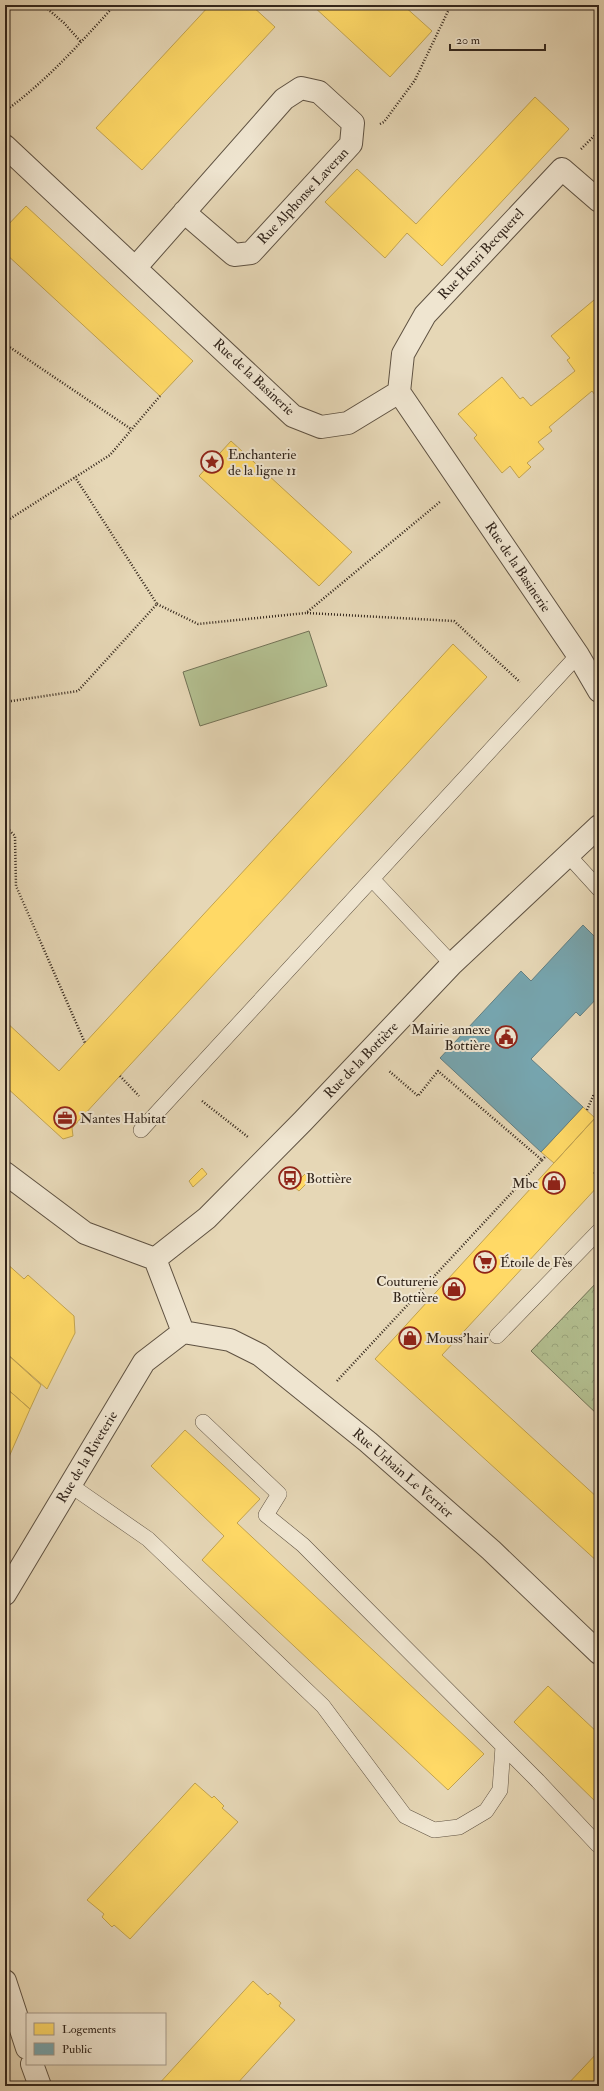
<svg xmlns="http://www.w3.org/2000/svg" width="604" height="2091" viewBox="0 0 604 2091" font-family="'IM FELL Double Pica',serif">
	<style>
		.park { fill: url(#park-crowns); stroke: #727256 }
		.pitch { fill: #b3bf90; stroke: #727256 }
		.homes { fill: #ffd966; stroke: #c2a350 }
		.public { fill: #76a5af; stroke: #627f83 }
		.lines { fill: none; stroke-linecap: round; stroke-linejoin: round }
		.lane-casing { stroke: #5f5242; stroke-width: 16 }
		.street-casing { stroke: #5f5242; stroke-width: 24 }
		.path { stroke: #32251b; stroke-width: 2.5; stroke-dasharray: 1 2; stroke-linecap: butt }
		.lane { stroke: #efe5d0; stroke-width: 15 }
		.street { stroke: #efe5d0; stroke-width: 22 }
		.labels { text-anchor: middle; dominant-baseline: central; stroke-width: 4; stroke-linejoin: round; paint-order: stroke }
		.street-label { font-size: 14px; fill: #32251b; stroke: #efe5d0 }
		.poi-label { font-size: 14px; fill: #32251b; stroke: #efe5d0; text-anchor: start }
	</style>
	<defs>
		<pattern id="park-crowns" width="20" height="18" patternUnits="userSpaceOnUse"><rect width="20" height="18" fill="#b3bf90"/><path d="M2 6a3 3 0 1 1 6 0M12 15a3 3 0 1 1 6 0" fill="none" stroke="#9aa47c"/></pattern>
	</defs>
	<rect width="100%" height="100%" fill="#e6d7b6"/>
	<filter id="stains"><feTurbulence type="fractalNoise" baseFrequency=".005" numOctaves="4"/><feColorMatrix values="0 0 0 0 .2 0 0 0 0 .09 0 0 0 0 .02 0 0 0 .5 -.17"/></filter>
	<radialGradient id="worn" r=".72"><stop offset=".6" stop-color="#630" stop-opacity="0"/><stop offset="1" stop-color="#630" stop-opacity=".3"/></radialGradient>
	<path class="park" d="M 599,1280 L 599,1416 L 531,1351 Z"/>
	<path class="pitch" d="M 309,631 L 327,686 L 200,726 L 183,672 Z"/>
	<path class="homes" d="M 210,5 L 251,5 L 275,27 L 142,170 L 96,128 Z
		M 312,5 L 403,5 L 432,31 L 390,77 Z
		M 535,97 L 569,129 L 442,266 L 407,233 L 385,258 L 325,202 L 357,169 L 416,224 Z
		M 26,206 L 193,361 L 160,396 L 5,253 L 5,228 Z
		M 594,300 L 599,305 L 599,392 L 595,395 L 592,391 L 549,427 L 552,431 L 538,442 L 544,449 L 527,463 L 531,467 L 519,478 L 510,466 L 502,473 L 474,438 L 477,435 L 458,414 L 502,377 L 520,399 L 523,397 L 531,406 L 575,371 L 567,360 L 570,358 L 551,336 Z
		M 231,441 L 352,552 L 319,586 L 199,476 Z
		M 453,644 L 487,677 L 72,1128 L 73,1136 L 63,1139 L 5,1086 L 5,1021 L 59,1071 Z
		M 583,1107 L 595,1118 L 554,1163 L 541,1152 Z
		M 595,1118 L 599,1121 L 599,1167 L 593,1173 L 599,1178 L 599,1185 L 442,1355 L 599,1499 L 599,1563 L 375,1359 Z
		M 202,1168 L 207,1174 L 193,1187 L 189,1181 Z
		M 307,1172 L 312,1178 L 299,1191 L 293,1186 Z
		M 5,1262 L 24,1279 L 28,1275 L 74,1316 L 75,1333 L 47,1389 L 5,1352 Z
		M 7,1354 L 41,1385 L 30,1409 L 5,1387 L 5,1357 Z
		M 5,1387 L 30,1409 L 5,1466 Z
		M 185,1430 L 260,1499 L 237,1523 L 484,1754 L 448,1790 L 202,1560 L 224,1536 L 151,1466 Z
		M 548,1686 L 599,1734 L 599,1805 L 514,1722 Z
		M 195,1783 L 212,1798 L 214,1796 L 224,1806 L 222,1808 L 238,1822 L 130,1939 L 114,1925 L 112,1927 L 102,1917 L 104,1914 L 87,1900 Z
		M 253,1981 L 268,1995 L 270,1993 L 281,2003 L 279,2006 L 295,2020 L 235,2086 L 157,2086 Z
		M 599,2051 L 599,2086 L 566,2086 Z"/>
	<path class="public" d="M 583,925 L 599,941 L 599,996 L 580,1016 L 576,1012 L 531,1059 L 583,1107 L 541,1152 L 440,1058 L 521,971 L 531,981 Z"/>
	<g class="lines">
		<g class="lane-casing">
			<path id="lane" d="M 568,855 L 599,889
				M 372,879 L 452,964
				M 141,1130 L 578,655
				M 497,1336 L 599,1231
				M 203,1422 L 279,1494 L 266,1515 L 303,1545 L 538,1781 L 598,1845
				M 70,1485 L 148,1539 L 323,1706 L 405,1816 L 434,1830 L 459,1827 L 486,1811 L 500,1790 L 503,1746"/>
		</g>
		<g class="street-casing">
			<path id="street" d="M 5,146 L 293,416 L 321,427 L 348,423 L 399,392 L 578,655 L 599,691
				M 136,267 L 284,99 L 301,88 L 319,92 L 353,123 L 351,144 L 251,253 L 234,255 L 184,212
				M 399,392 L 403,354 L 425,315 L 562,169 L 599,201
				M 5,1173 L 85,1233 L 155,1259
				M 155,1259 L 207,1218 L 303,1121 L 452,964 L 599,826
				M 155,1259 L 183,1332
				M 183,1332 L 230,1340 L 260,1355 L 368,1442 L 491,1550 L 599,1653
				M 5,1594 L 144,1362 L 183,1332
				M 5,1981 L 27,2048
				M 32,2064 L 40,2086"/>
		</g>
		<path class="path" d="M 43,5 L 64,23 L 81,42
			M 5,111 C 47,81 80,43 115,5
			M 380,124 L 384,122 L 415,80 L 451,5
			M 581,149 L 599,131
			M 5,344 L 131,429
			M 5,522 L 110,455 L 160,396
			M 157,604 L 198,624 L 306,613 L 441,501
			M 307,613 L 454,621 L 520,682
			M 5,702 L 78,691 L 157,604 L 75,477
			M 5,826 L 15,836 L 16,886 L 85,1043
			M 120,1076 L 139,1096
			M 599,1087 L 594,1094 L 599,1099
			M 202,1101 L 248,1137
			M 587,1110 L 594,1094
			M 542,1160 L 546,1156
			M 337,1381 L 542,1160 L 438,1071 L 418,1096 L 388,1070"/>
		<use href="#lane" class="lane"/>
		<use href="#street" class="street"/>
	</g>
	<defs>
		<g id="sight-ring" transform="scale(1.15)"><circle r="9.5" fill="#efe5d0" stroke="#8f2418" stroke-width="1.5"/><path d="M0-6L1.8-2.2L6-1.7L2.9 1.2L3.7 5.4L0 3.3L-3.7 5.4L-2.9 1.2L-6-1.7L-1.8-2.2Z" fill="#8f2418"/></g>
		<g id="civic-ring" transform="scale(1.15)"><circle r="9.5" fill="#efe5d0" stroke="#8f2418" stroke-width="1.5"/><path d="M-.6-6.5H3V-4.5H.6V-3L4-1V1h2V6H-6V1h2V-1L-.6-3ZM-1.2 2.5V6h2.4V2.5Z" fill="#8f2418"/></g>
		<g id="office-ring" transform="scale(1.15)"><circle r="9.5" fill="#efe5d0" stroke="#8f2418" stroke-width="1.5"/><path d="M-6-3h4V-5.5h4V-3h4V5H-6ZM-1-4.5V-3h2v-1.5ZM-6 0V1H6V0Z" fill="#8f2418"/></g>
		<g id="bus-ring" transform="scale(1.15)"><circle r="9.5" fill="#efe5d0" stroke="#8f2418" stroke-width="1.5"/><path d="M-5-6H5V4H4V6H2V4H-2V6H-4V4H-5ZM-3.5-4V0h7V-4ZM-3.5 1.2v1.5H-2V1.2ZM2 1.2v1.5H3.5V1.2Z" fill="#8f2418"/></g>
		<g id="shop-ring" transform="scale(1.15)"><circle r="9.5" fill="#efe5d0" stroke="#8f2418" stroke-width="1.5"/><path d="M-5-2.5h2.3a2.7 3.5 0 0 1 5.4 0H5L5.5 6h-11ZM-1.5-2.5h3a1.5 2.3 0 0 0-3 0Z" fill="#8f2418"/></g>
		<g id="supermarket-ring" transform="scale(1.15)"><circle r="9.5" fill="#efe5d0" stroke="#8f2418" stroke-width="1.5"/><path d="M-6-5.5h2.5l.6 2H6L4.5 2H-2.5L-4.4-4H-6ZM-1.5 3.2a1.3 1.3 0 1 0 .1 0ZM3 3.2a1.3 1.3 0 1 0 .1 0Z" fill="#8f2418"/></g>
	</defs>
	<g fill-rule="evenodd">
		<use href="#sight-ring" x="212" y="462"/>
		<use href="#civic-ring" x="506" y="1037"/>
		<use href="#office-ring" x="65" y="1118"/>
		<use href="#bus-ring" x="290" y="1178"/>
		<use href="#shop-ring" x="554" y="1183"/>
		<use href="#supermarket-ring" x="485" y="1262"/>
		<use href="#shop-ring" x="454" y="1289"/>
		<use href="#shop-ring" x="410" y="1338"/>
	</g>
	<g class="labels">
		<g class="street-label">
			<text transform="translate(303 196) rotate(-47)">Rue Alphonse Laveran</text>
			<text transform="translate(481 254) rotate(-47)">Rue Henri Becquerel</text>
			<text transform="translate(254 377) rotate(43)">Rue de la Basinerie</text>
			<text transform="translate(518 567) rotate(56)">Rue de la Basinerie</text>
			<text transform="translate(361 1060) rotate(-46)">Rue de la Bottière</text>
			<text transform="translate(87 1457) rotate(-59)">Rue de la Riveterie</text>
			<text transform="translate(403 1473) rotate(41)">Rue Urbain Le Verrier</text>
		</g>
		<g class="poi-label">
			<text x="228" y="454">Enchanterie<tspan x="228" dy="16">de la ligne 11</tspan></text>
			<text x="490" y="1029" text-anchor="end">Mairie annexe<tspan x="490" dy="16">Bottière</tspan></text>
			<text x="80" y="1118">Nantes Habitat</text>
			<text x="306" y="1178">Bottière</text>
			<text x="538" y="1183" text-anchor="end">Mbc</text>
			<text x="500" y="1262">Étoile de Fès</text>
			<text x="438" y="1281" text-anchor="end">Couturerie<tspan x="438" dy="16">Bottière</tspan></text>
			<text x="426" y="1338">Mouss'hair</text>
		</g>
	</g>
	<rect width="604" height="2091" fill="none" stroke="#e6d7b6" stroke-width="20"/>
	<rect x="6" y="6" width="592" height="2079" fill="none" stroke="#32251b" stroke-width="2"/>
	<rect x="10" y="10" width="584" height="2071" fill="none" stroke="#32251b"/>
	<rect x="26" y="2013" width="140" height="52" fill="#efe5d0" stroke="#a39888"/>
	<rect x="34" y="2023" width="20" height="12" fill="#ffd966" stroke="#a39888"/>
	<text x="62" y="2033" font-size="12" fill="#32251b">Logements</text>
	<rect x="34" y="2043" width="20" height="12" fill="#76a5af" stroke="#a39888"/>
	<text x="62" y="2053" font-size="12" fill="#32251b">Public</text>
	<path d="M450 44v6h95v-6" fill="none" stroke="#32251b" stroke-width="2"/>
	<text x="456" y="44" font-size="12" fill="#32251b" stroke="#efe5d0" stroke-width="3" paint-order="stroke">20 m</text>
	<rect width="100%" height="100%" filter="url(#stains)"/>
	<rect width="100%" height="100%" fill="url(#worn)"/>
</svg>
